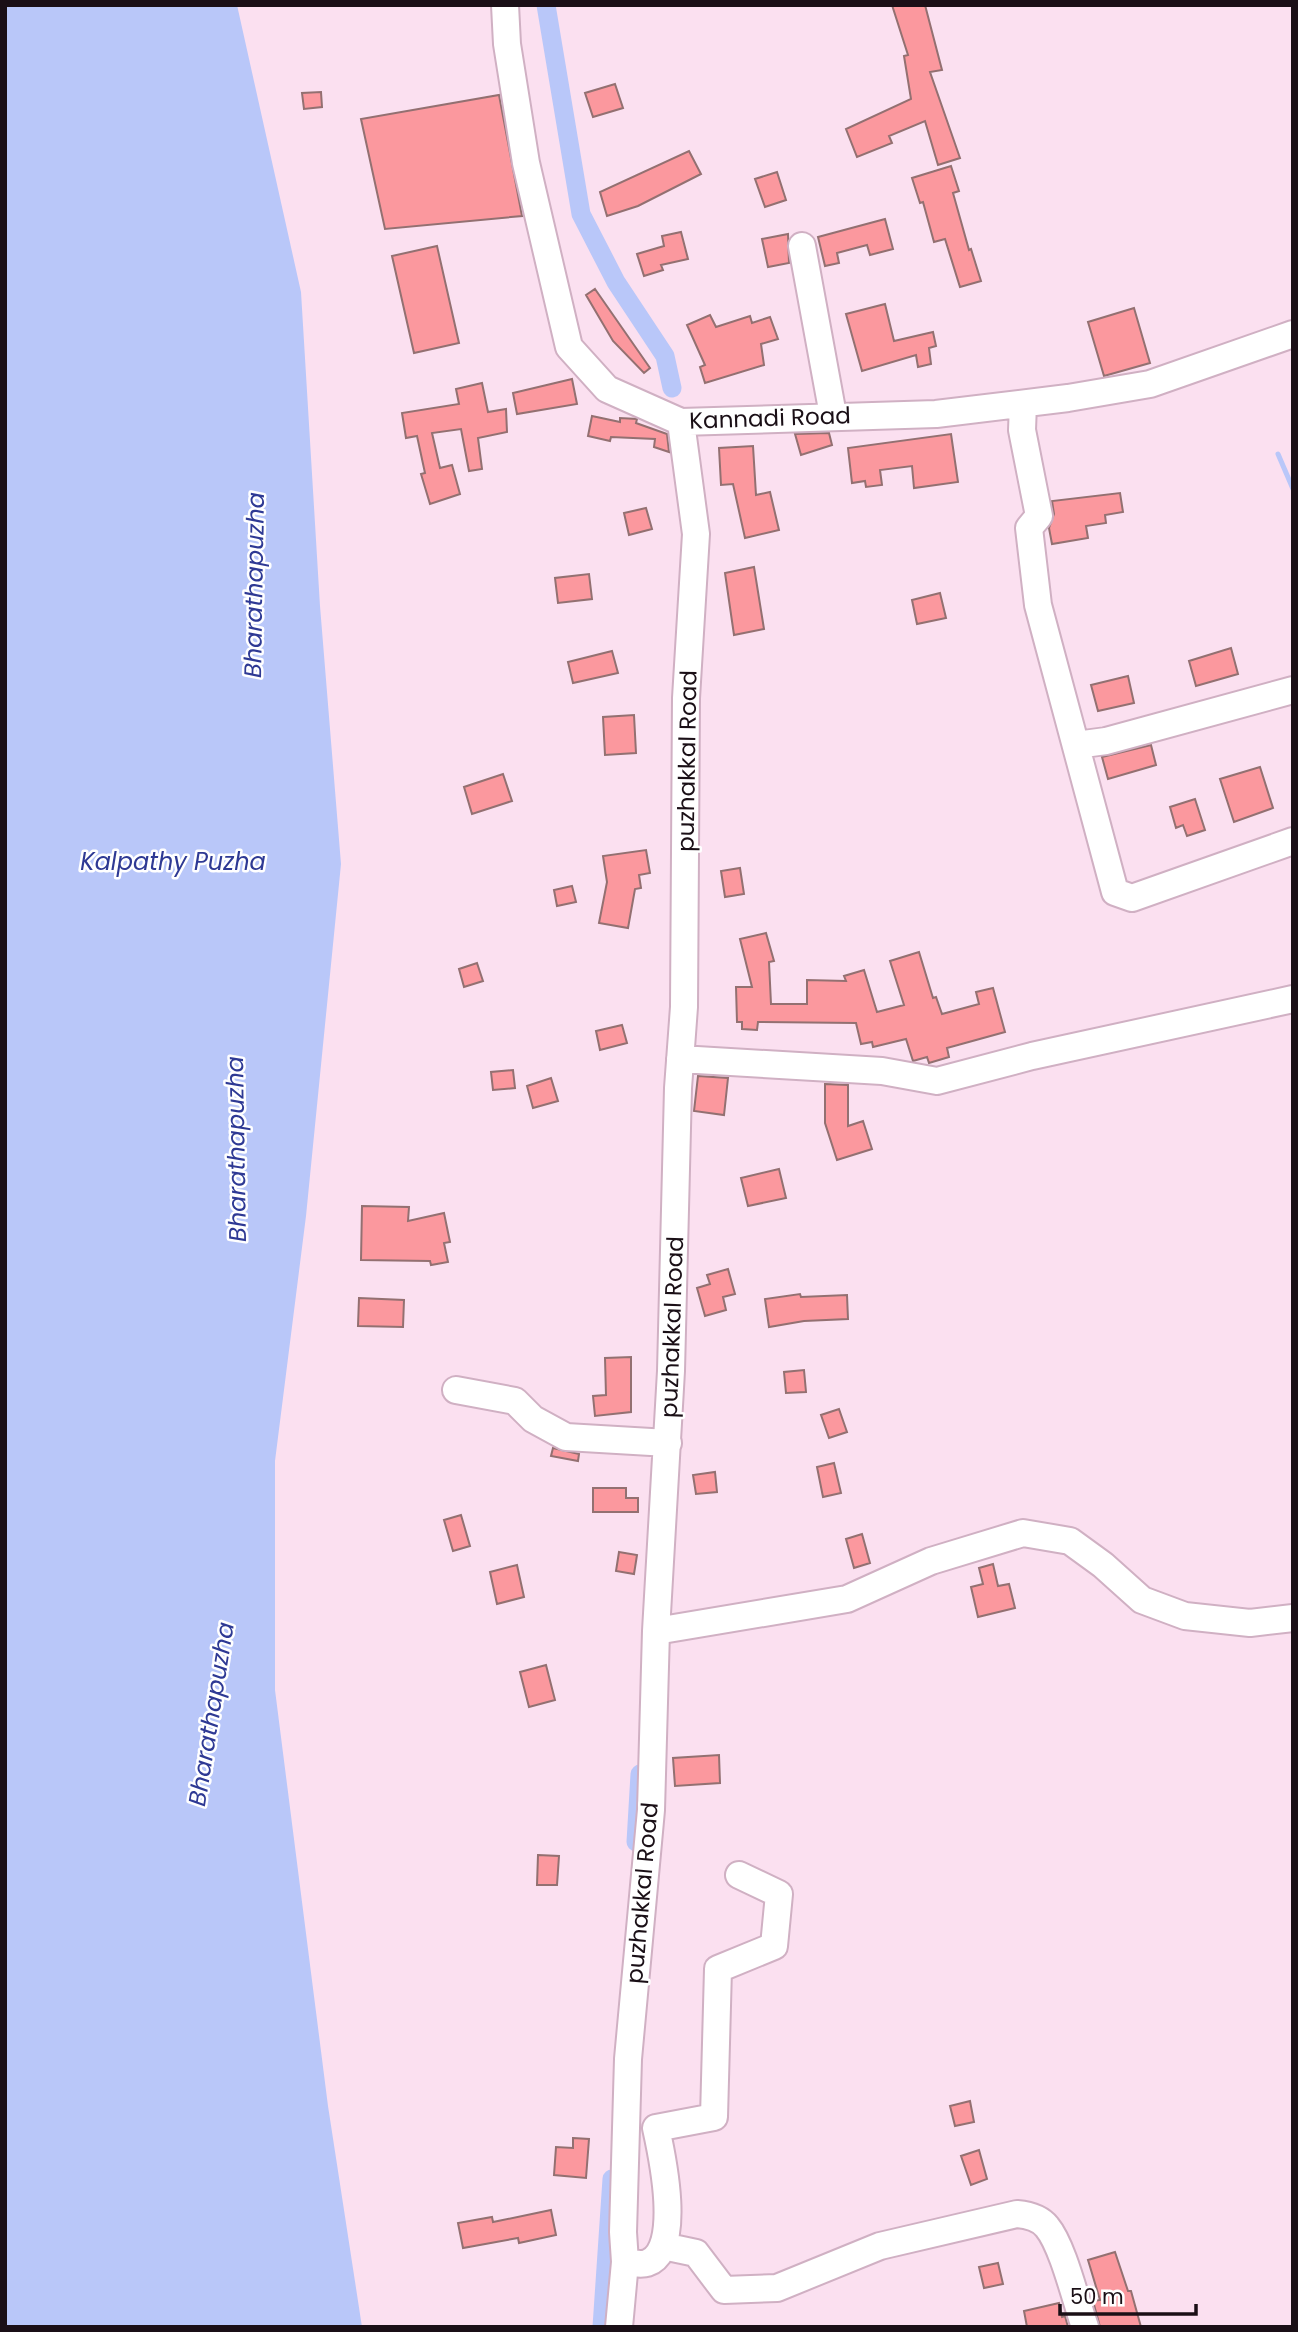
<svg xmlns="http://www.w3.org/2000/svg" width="1298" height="2332" viewBox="0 0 1298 2332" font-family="Poppins,sans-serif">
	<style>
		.water { fill: #b9c7f9 }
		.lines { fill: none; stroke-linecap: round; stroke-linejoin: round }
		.stream { stroke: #b9c7f9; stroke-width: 5 }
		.canal { stroke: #b9c7f9; stroke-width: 19 }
		.building { fill: #fb989e; stroke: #937071; stroke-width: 2 }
		.minor-casing { stroke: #d0b0c3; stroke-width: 30 }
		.minor { stroke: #fff; stroke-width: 26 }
		.labels { text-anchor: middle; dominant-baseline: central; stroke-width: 5; stroke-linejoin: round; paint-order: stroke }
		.street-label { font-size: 23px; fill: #1a0f16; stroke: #fff }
		.water-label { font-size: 24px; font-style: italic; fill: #2e3994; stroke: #fff }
	</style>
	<rect width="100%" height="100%" fill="#fbe0f0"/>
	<path class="water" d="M 5,5 L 237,5 L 301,292 L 320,606 L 341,864 L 306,1216 L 275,1461 L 275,1690 L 328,2106 L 362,2327 L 5,2327 Z"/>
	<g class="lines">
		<path class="stream" d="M 1278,454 L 1293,489"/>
		<path class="canal" d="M 546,5 L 581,214 L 616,282 L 665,356 L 672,388
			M 636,1842 L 640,1774
			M 602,2327 L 612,2179"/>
	</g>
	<path class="building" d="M 892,5 L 925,5 L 942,70 L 930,72 L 960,158 L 938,165 L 925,121 L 889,136 L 892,143 L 857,157 L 846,129 L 911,99 L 904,56 L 908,55 Z
		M 615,84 L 623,108 L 593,117 L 585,93 Z
		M 321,92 L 322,107 L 304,109 L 302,93 Z
		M 499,95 L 522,216 L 385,229 L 361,119 Z
		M 689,151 L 701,174 L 638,206 L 607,216 L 600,192 Z
		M 951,166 L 959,191 L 953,193 L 969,250 L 971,249 L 981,281 L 960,287 L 945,239 L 934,242 L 923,202 L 920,203 L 912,178 Z
		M 777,172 L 786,200 L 765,207 L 755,179 Z
		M 885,219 L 893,249 L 870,255 L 867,245 L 837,253 L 839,263 L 825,266 L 818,237 Z
		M 681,232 L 688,259 L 661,265 L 663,270 L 644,276 L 637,254 L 664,246 L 662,236 Z
		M 788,234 L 789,263 L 768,267 L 762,239 Z
		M 437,246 L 459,343 L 414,353 L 392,256 Z
		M 595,289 L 650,368 L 644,373 L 613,341 L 586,295 Z
		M 885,304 L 894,341 L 933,332 L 936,346 L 929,348 L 931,364 L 918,367 L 916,355 L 862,371 L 846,314 Z
		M 1134,308 L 1150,363 L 1104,376 L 1088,322 Z
		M 710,315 L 716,327 L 750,316 L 752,323 L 770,317 L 778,339 L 761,344 L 764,365 L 705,383 L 700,367 L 705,365 L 687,325 Z
		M 572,379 L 577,404 L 517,414 L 513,393 Z
		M 482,383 L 488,412 L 506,409 L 507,432 L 478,438 L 482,469 L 469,471 L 461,429 L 432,433 L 440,468 L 452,465 L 460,494 L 430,504 L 421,474 L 425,473 L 417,436 L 406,438 L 402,413 L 459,404 L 456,389 Z
		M 592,416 L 620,422 L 620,418 L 637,419 L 636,423 L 667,434 L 669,452 L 654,447 L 655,439 L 611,437 L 610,441 L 588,436 Z
		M 829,433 L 832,445 L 801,455 L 795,434 Z
		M 951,434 L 958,482 L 914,488 L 912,466 L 880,470 L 882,485 L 866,487 L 865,481 L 852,483 L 848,448 Z
		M 753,446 L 756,495 L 770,492 L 779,530 L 745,538 L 733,484 L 721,485 L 719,448 Z
		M 1120,493 L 1123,512 L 1105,515 L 1106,523 L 1086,526 L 1088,538 L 1052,544 L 1049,528 L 1054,514 L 1052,501 Z
		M 646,508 L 652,529 L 629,535 L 624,513 Z
		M 754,567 L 764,629 L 734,635 L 725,573 Z
		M 589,574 L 592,599 L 558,603 L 555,578 Z
		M 940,593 L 946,618 L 917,624 L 912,600 Z
		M 1231,648 L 1238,674 L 1196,686 L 1189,661 Z
		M 612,651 L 618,673 L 573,683 L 568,662 Z
		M 1128,676 L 1134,703 L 1098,711 L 1091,685 Z
		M 634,715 L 636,753 L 605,755 L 603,717 Z
		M 1151,745 L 1156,765 L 1108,779 L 1102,757 Z
		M 1260,767 L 1273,808 L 1234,822 L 1220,779 Z
		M 503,774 L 512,801 L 472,814 L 464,787 Z
		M 1195,799 L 1205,830 L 1187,836 L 1183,825 L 1176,828 L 1170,807 Z
		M 646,850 L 650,873 L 639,875 L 641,888 L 635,889 L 628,928 L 599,923 L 607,882 L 603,856 Z
		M 740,868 L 744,894 L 725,897 L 721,871 Z
		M 572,886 L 576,902 L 557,906 L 554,890 Z
		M 766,933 L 774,961 L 769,962 L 771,1004 L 807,1004 L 807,980 L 846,981 L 844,976 L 864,970 L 877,1012 L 904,1005 L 890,961 L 919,952 L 933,998 L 936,997 L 942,1014 L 979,1004 L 976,992 L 993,988 L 1005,1032 L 947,1048 L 949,1057 L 929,1063 L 927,1057 L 913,1061 L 906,1039 L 873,1047 L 872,1042 L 861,1044 L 856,1023 L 758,1022 L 757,1030 L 742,1029 L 742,1022 L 737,1022 L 736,987 L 752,987 L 740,939 Z
		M 477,963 L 483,981 L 464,987 L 459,969 Z
		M 622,1025 L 627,1043 L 600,1050 L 596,1031 Z
		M 513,1070 L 515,1088 L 493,1090 L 491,1072 Z
		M 698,1076 L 728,1078 L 724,1115 L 694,1111 Z
		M 551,1078 L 558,1101 L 533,1108 L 527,1086 Z
		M 825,1084 L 848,1085 L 848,1126 L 863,1121 L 872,1149 L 837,1160 L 825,1123 Z
		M 779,1169 L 786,1198 L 748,1206 L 741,1178 Z
		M 362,1206 L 409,1207 L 408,1221 L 444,1213 L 450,1242 L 444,1243 L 448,1262 L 431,1265 L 430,1261 L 361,1260 Z
		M 728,1269 L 735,1294 L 723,1297 L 726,1310 L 705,1316 L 697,1288 L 710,1284 L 707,1275 Z
		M 800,1294 L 801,1297 L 847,1295 L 848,1319 L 804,1321 L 769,1327 L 765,1299 Z
		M 359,1298 L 404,1300 L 403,1327 L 358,1326 Z
		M 631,1357 L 631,1412 L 595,1416 L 593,1396 L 606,1395 L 605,1358 Z
		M 804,1370 L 806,1392 L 786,1393 L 784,1372 Z
		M 839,1409 L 847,1432 L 829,1438 L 821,1415 Z
		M 553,1448 L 579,1454 L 578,1461 L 551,1456 Z
		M 834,1463 L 841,1493 L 823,1497 L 817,1467 Z
		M 715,1472 L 717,1492 L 696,1494 L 693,1475 Z
		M 593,1488 L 626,1488 L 626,1498 L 638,1498 L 638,1512 L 593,1512 Z
		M 461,1515 L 470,1546 L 453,1551 L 444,1520 Z
		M 862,1534 L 870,1563 L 854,1568 L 846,1539 Z
		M 619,1552 L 637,1555 L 634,1574 L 616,1571 Z
		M 993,1564 L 998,1586 L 1009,1584 L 1015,1608 L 978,1617 L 971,1587 L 983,1584 L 979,1568 Z
		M 517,1565 L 524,1597 L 497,1604 L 490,1572 Z
		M 546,1665 L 555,1700 L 529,1707 L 520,1672 Z
		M 719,1755 L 720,1783 L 675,1786 L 673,1758 Z
		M 538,1855 L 559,1856 L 557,1885 L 537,1885 Z
		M 970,2101 L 974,2122 L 955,2126 L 950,2106 Z
		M 573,2138 L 589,2139 L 586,2178 L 554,2175 L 556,2147 L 573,2148 Z
		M 979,2150 L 987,2179 L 971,2185 L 961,2156 Z
		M 551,2210 L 556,2235 L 519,2243 L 518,2238 L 463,2248 L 458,2223 L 492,2217 L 493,2222 Z
		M 1115,2252 L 1128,2291 L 1131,2291 L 1141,2327 L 1100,2327 L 1093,2301 L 1100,2300 L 1088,2260 Z
		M 998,2263 L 1003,2284 L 984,2288 L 979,2267 Z
		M 1059,2303 L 1062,2317 L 1065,2316 L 1068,2327 L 1027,2327 L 1024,2311 Z"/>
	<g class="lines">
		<g class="minor-casing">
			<path id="minor" d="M 505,5 L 507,44 L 526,163 L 569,347 L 607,389 L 681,422 L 936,414 L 1068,398 L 1150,384 L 1293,334
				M 802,246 L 833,415
				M 1023,404 L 1022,430 L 1039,516 L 1029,528 L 1038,605 L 1115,892 L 1132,898 L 1293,841
				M 1076,745 L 1106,741 L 1293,690
				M 680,1059 L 882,1071 L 937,1081 L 1032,1056 L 1293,999
				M 456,1390 L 515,1401 L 533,1419 L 566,1437 L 668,1443
				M 656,1631 L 847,1599 L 931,1561 L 1023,1533 L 1070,1541 L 1103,1565 L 1142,1600 L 1185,1616 L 1250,1623 L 1293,1618
				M 663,2246 L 696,2253 L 724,2290 L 777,2288 L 880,2246 L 1017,2214 C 1028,2215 1040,2218 1047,2227 C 1063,2246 1076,2302 1085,2327
				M 625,2262 C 631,2263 641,2265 647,2263 C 683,2251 662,2155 656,2128 L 714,2117 L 718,1969 L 774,1946 L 779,1894 L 739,1875
				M 619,2327 L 625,2262 L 623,2232 L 628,2059 L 651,1810 L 656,1631 L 671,1371 L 678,1088 L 684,1007 L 686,698 L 696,534 L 681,422"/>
		</g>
		<use href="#minor" class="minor"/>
	</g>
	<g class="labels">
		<g class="street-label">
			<text transform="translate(770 418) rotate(-2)">Kannadi Road</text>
			<text transform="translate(687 761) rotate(-89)">puzhakkal Road</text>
			<text transform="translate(672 1327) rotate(-88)">puzhakkal Road</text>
			<text transform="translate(642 1893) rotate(-85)">puzhakkal Road</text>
		</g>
		<g class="water-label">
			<text transform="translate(254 585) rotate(-89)">Bharathapuzha</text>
			<text x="173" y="861">Kalpathy Puzha</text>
			<text transform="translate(236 1149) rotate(-91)">Bharathapuzha</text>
			<text transform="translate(211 1714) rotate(-81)">Bharathapuzha</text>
		</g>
	</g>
	<rect width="1298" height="2332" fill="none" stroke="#1a0f16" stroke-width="14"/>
	<path d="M1060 2304v10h136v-10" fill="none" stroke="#1a0f16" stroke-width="3.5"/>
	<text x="1070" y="2304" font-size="21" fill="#1a0f16" stroke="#ffffff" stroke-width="5" paint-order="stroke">50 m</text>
</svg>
